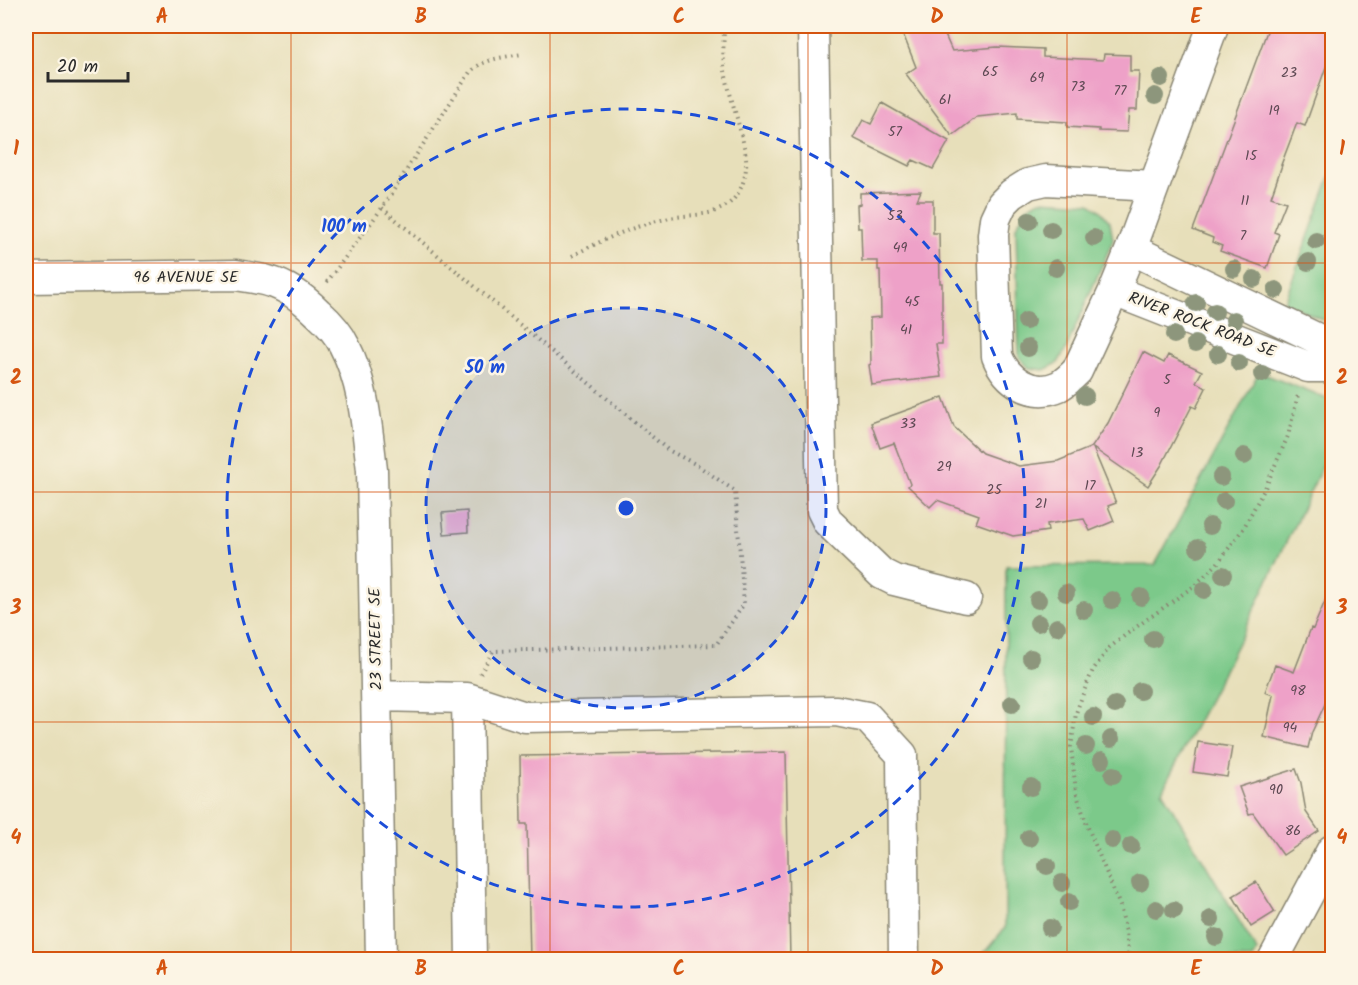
<svg xmlns="http://www.w3.org/2000/svg" width="1358" height="985" viewBox="0 0 1358 985" font-family="Kalam,sans-serif">
	<style>
		.green { fill: #7bc98a; stroke: #537a5a; stroke-width: 1.5 }
		.building { fill: #eea1c8 }
		.lines { fill: none; stroke-linecap: round; stroke-linejoin: round }
		.minor-casing { stroke: #898572; stroke-width: 33 }
		.path { stroke: #898572; stroke-width: 4; stroke-dasharray: 1.5 4.5; stroke-linecap: butt }
		.minor { stroke: #fff; stroke-width: 30 }
		.tree { fill: #8d967b }
		.grid { fill: none; stroke: #d5540f; stroke-width: 1.5; stroke-opacity: 0.55 }
		.ring { fill: none; stroke: #1d4ed8; stroke-width: 3; stroke-dasharray: 10 8 }
		.labels { text-anchor: middle; dominant-baseline: central; stroke-width: 5; stroke-linejoin: round; paint-order: stroke }
		.number-label { font-size: 14px; fill: #5c4852 }
		.street-label { font-size: 16px; fill: #2b2b2b; stroke: #fcf5e5 }
		.centre { fill: #1d4ed8; stroke: #fcf5e5; stroke-width: 3 }
		.ring-label { font-size: 18px; text-anchor: middle; font-weight: bold; fill: #1d4ed8; stroke: #fcf5e5; stroke-width: 5; stroke-linejoin: round; paint-order: stroke }
		.neatline { fill: none; stroke: #d5540f; stroke-width: 2 }
		.grid-label { font-size: 20px; text-anchor: middle; font-weight: bold; fill: #d5540f }
	</style>
	<rect width="100%" height="100%" fill="#fcf5e5"/>
	<filter id="ink" filterUnits="userSpaceOnUse"><feTurbulence type="fractalNoise" baseFrequency=".0167" numOctaves="2"/><feDisplacementMap in="SourceGraphic" scale="12" xChannelSelector="R" yChannelSelector="G"/><feConvolveMatrix kernelMatrix="1 2 1 2 8 2 1 2 1" color-interpolation-filters="sRGB"/></filter>
	<filter id="wash" filterUnits="userSpaceOnUse"><feTurbulence type="fractalNoise" baseFrequency=".008" numOctaves="4" result="noise"/><feDisplacementMap in="SourceGraphic" scale="24" xChannelSelector="R" yChannelSelector="G"/><feGaussianBlur stdDeviation="1.35" result="paint"/><feColorMatrix in="noise" values="0 0 0 0 0 0 0 0 0 0 0 0 0 0 0 0 0 1.4 0 .05"/><feComposite in="paint" operator="in"/></filter>
	<g filter="url(#wash)">
		<rect width="100%" height="100%" fill="#e7dfba"/>
		<path class="green" d="M 1332,172 L 1332,324 L 1284,302 Z
			M 1040,200 L 1090,203 L 1100,210 L 1110,222 L 1113,240 L 1066,349 L 1058,363 L 1044,370 L 1029,368 L 1019,357 L 1016,227 L 1027,207 Z
			M 1259,372 L 1332,401 L 1332,446 L 1243,633 L 1162,791 L 1257,951 L 1253,959 L 979,959 L 1005,928 L 1006,566 L 1155,565 Z"/>
		<g id="blocks">
			<path class="building" d="M 900,26 L 941,26 L 952,51 L 997,47 L 1043,49 L 1043,57 L 1103,60 L 1104,54 L 1130,55 L 1130,71 L 1139,71 L 1137,110 L 1129,110 L 1127,132 L 1099,131 L 1099,129 L 1067,127 L 1067,122 L 1017,119 L 1017,113 L 977,117 L 952,136 L 906,74 L 916,67 Z
				M 1269,26 L 1332,26 L 1332,63 L 1328,61 L 1305,126 L 1297,123 L 1281,165 L 1282,165 L 1271,197 L 1286,202 L 1274,232 L 1279,234 L 1267,268 L 1220,251 L 1222,246 L 1212,242 L 1213,238 L 1193,230 Z
				M 882,103 L 949,141 L 933,169 L 913,160 L 909,166 L 853,138 L 863,120 L 871,124 Z
				M 921,191 L 917,200 L 933,200 L 933,233 L 939,233 L 940,283 L 942,283 L 942,344 L 936,344 L 941,377 L 872,385 L 869,365 L 871,364 L 870,318 L 881,317 L 880,270 L 878,270 L 878,261 L 862,261 L 861,228 L 858,228 L 857,205 L 860,204 L 860,193 Z
				M 1143,352 L 1164,363 L 1168,355 L 1202,371 L 1196,382 L 1206,388 L 1196,408 L 1192,406 L 1161,466 L 1148,486 L 1093,448 L 1116,503 L 1108,506 L 1114,521 L 1090,531 L 1084,519 L 1047,524 L 1048,531 L 1013,536 L 976,523 L 979,515 L 937,500 L 930,507 L 908,486 L 910,484 L 894,443 L 880,448 L 871,423 L 943,397 L 954,427 L 982,453 L 1019,466 L 1058,461 L 1092,447 L 1108,423 Z
				M 467,511 L 468,532 L 444,534 L 442,513 Z
				M 1332,585 L 1332,682 L 1330,688 L 1332,689 L 1312,732 L 1308,748 L 1264,737 L 1273,695 L 1265,692 L 1275,665 L 1294,672 L 1311,628 L 1313,629 Z
				M 1198,742 L 1232,747 L 1227,777 L 1193,772 Z
				M 786,752 L 790,960 L 530,960 L 527,824 L 521,824 L 520,756 Z
				M 1296,769 L 1301,783 L 1306,812 L 1319,831 L 1283,855 L 1253,813 L 1249,814 L 1239,787 Z
				M 1256,882 L 1275,912 L 1251,927 L 1233,896 Z"/>
		</g>
	</g>
	<g filter="url(#ink)">
		<use href="#blocks" fill-opacity="0" stroke="#898572" stroke-width="1.5"/>
		<g class="lines">
			<g class="minor-casing">
				<path id="minor" d="M 813,26 L 822,510 L 828,522 L 882,574 L 894,580 L 966,598
					M 1154,186 L 1046,180 L 1028,184 L 1012,194 L 1002,204 L 995,219 L 993,235 L 997,356 C 1007,381 1032,398 1059,386 C 1066,382 1072,376 1077,371 L 1114,291 L 1131,249 L 1213,26
					M 1131,249 L 1318,339 L 1332,356
					M 26,278 L 236,275 C 247,277 258,278 268,281 C 287,286 304,299 318,313 C 328,322 338,332 344,345 C 364,383 367,428 372,470 L 381,960
					M 1114,291 L 1308,367 L 1332,367
					M 377,696 L 467,698 L 525,717 L 836,711 L 867,717 L 902,755 L 904,960
					M 467,698 L 471,960
					M 1273,960 L 1332,850"/>
			</g>
			<path class="path" d="M 382,208 L 668,450 L 697,465 L 735,491 L 744,604 L 716,645 L 493,651 L 480,674
				M 572,256 C 602,240 635,225 670,218 C 689,214 711,217 727,205 C 743,194 749,170 745,151 C 740,125 730,98 725,71 C 722,57 724,40 724,26
				M 327,282 L 382,208 L 470,72 C 483,59 504,57 522,54
				M 1327,313 C 1331,298 1328,282 1332,267
				M 1129,960 L 1126,932 L 1120,906 L 1087,825 L 1076,792 L 1071,747 L 1076,713 L 1084,691 L 1093,670 L 1109,648 L 1132,630 L 1194,586 L 1217,564 L 1243,529 L 1266,486 L 1288,436 L 1298,395"/>
			<use href="#minor" class="minor"/>
		</g>
		<g class="tree">
			<circle cx="1161" cy="78" r="9"/>
			<circle cx="1155" cy="96" r="9"/>
			<circle cx="1029" cy="221" r="9"/>
			<circle cx="1051" cy="230" r="9"/>
			<circle cx="1094" cy="238" r="9"/>
			<circle cx="1316" cy="241" r="9"/>
			<circle cx="1308" cy="262" r="9"/>
			<circle cx="1056" cy="268" r="9"/>
			<circle cx="1234" cy="269" r="9"/>
			<circle cx="1254" cy="279" r="9"/>
			<circle cx="1276" cy="290" r="9"/>
			<circle cx="1196" cy="303" r="9"/>
			<circle cx="1215" cy="312" r="9"/>
			<circle cx="1234" cy="320" r="9"/>
			<circle cx="1026" cy="321" r="9"/>
			<circle cx="1174" cy="335" r="9"/>
			<circle cx="1195" cy="344" r="9"/>
			<circle cx="1028" cy="348" r="9"/>
			<circle cx="1218" cy="354" r="9"/>
			<circle cx="1239" cy="363" r="9"/>
			<circle cx="1262" cy="374" r="9"/>
			<circle cx="1085" cy="396" r="9"/>
			<circle cx="1244" cy="456" r="9"/>
			<circle cx="1221" cy="477" r="9"/>
			<circle cx="1224" cy="501" r="9"/>
			<circle cx="1210" cy="526" r="9"/>
			<circle cx="1198" cy="548" r="9"/>
			<circle cx="1223" cy="575" r="9"/>
			<circle cx="1204" cy="590" r="9"/>
			<circle cx="1066" cy="593" r="9"/>
			<circle cx="1141" cy="597" r="9"/>
			<circle cx="1038" cy="600" r="9"/>
			<circle cx="1112" cy="600" r="9"/>
			<circle cx="1084" cy="610" r="9"/>
			<circle cx="1038" cy="623" r="9"/>
			<circle cx="1057" cy="627" r="9"/>
			<circle cx="1153" cy="639" r="9"/>
			<circle cx="1031" cy="658" r="9"/>
			<circle cx="1140" cy="691" r="9"/>
			<circle cx="1012" cy="704" r="9"/>
			<circle cx="1115" cy="705" r="9"/>
			<circle cx="1093" cy="717" r="9"/>
			<circle cx="1111" cy="739" r="9"/>
			<circle cx="1086" cy="746" r="9"/>
			<circle cx="1102" cy="760" r="9"/>
			<circle cx="1113" cy="775" r="9"/>
			<circle cx="1031" cy="787" r="9"/>
			<circle cx="1029" cy="838" r="9"/>
			<circle cx="1112" cy="840" r="9"/>
			<circle cx="1131" cy="846" r="9"/>
			<circle cx="1047" cy="866" r="9"/>
			<circle cx="1062" cy="883" r="9"/>
			<circle cx="1140" cy="883" r="9"/>
			<circle cx="1069" cy="902" r="9"/>
			<circle cx="1156" cy="909" r="9"/>
			<circle cx="1174" cy="910" r="9"/>
			<circle cx="1211" cy="919" r="9"/>
			<circle cx="1050" cy="928" r="9"/>
			<circle cx="1216" cy="937" r="9"/>
		</g>
	</g>
	<path class="grid" d="M 291,26 L 291,960M 550,26 L 550,960M 808,26 L 808,960M 1067,26 L 1067,960M 26,263 L 1332,263M 26,492 L 1332,492M 26,722 L 1332,722"/>
	<circle cx="626" cy="508" r="200" fill="#1d4ed8" fill-opacity=".12"/>
	<g class="ring">
		<circle cx="626" cy="508" r="200"/>
		<circle cx="626" cy="508" r="399"/>
	</g>
	<g class="labels">
		<g class="number-label">
			<text x="990" y="72">65</text>
			<text x="1289" y="73">23</text>
			<text x="1037" y="78">69</text>
			<text x="1078" y="87">73</text>
			<text x="1120" y="91">77</text>
			<text x="945" y="100">61</text>
			<text x="1274" y="111">19</text>
			<text x="895" y="132">57</text>
			<text x="1251" y="156">15</text>
			<text x="1245" y="201">11</text>
			<text x="895" y="216">53</text>
			<text x="1243" y="236">7</text>
			<text x="900" y="248">49</text>
			<text x="912" y="302">45</text>
			<text x="906" y="330">41</text>
			<text x="1167" y="380">5</text>
			<text x="1157" y="413">9</text>
			<text x="908" y="424">33</text>
			<text x="1137" y="453">13</text>
			<text x="944" y="467">29</text>
			<text x="1090" y="486">17</text>
			<text x="994" y="490">25</text>
			<text x="1041" y="504">21</text>
			<text x="1298" y="691">98</text>
			<text x="1290" y="728">94</text>
			<text x="1276" y="790">90</text>
			<text x="1293" y="831">86</text>
		</g>
		<g class="street-label">
			<text x="186" y="277">96 AVENUE SE</text>
			<text transform="translate(1202 325) rotate(21)">RIVER ROCK ROAD SE</text>
			<text transform="translate(376 639) rotate(-91)">23 STREET SE</text>
		</g>
	</g>
	<circle cx="626" cy="508" r="9" class="centre"/>
	<g class="ring-label">
		<text x="344" y="232">100 m</text>
		<text x="485" y="373">50 m</text>
	</g>
	<rect width="1358" height="985" fill="none" stroke="#fcf5e5" stroke-width="66"/>
	<path d="M48 72v9h80v-9" fill="none" stroke="#2b2b2b" stroke-width="3"/>
	<text x="57" y="72" font-size="18" fill="#2b2b2b" stroke="#fcf5e5" stroke-width="4.5" paint-order="stroke">20 m</text>
	<rect x="33" y="33" width="1292" height="919" class="neatline"/>
	<g class="grid-label">
		<text x="162" y="23">A</text>
		<text x="421" y="23">B</text>
		<text x="679" y="23">C</text>
		<text x="937" y="23">D</text>
		<text x="1196" y="23">E</text>
		<text x="16" y="155">1</text>
		<text x="1342" y="155">1</text>
		<text x="16" y="384">2</text>
		<text x="1342" y="384">2</text>
		<text x="16" y="614">3</text>
		<text x="1342" y="614">3</text>
		<text x="16" y="844">4</text>
		<text x="1342" y="844">4</text>
		<text x="162" y="975">A</text>
		<text x="421" y="975">B</text>
		<text x="679" y="975">C</text>
		<text x="937" y="975">D</text>
		<text x="1196" y="975">E</text>
	</g>
</svg>
